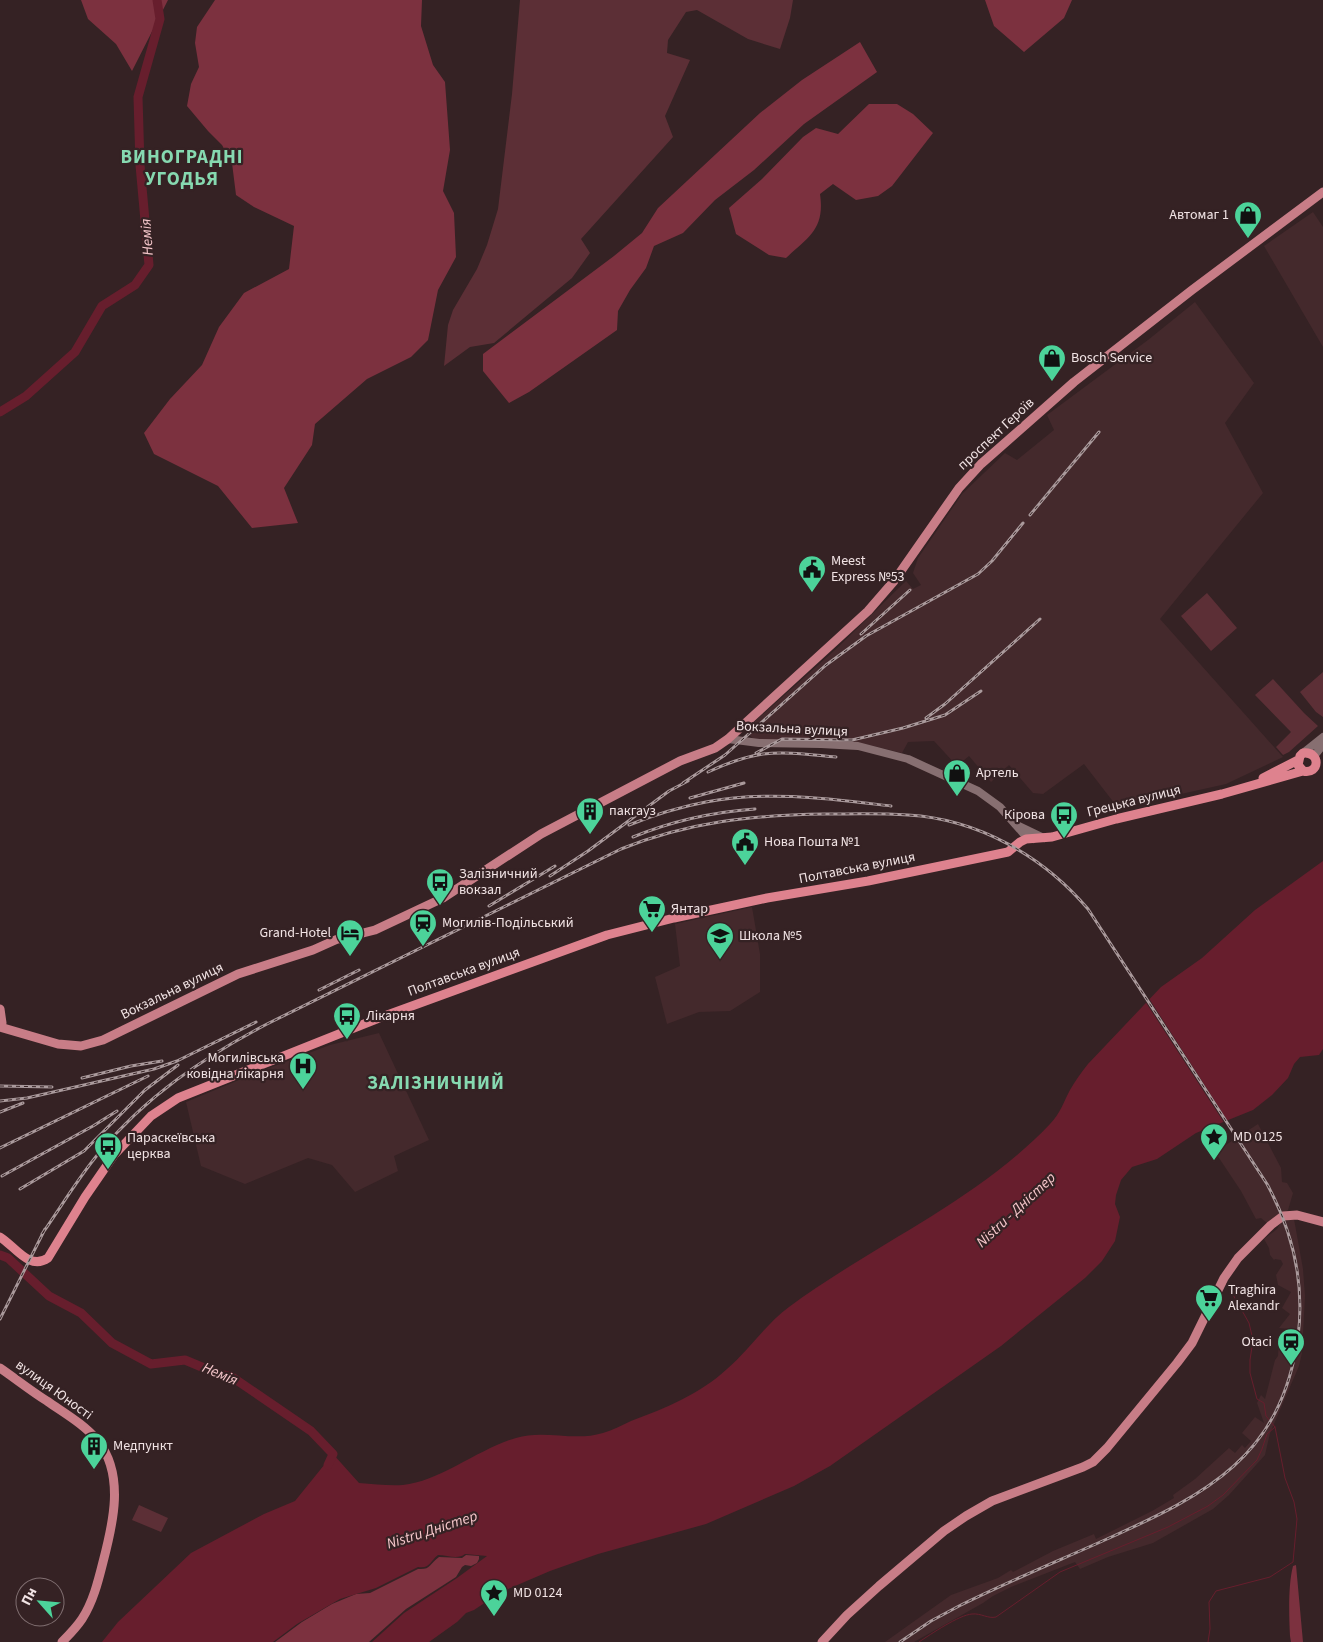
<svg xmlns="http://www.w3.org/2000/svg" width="1323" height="1642" viewBox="0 0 1323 1642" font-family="'Source Sans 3',sans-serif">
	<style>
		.built { fill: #44292c }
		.green { fill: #5c2f36 }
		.forest { fill: #7c313f }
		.water { fill: #671e2d }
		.pier { fill: #352224 }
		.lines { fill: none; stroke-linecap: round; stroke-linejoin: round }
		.stream { stroke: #671e2d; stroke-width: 1 }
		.river { stroke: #671e2d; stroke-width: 9 }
		.secondary { stroke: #876f71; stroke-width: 8 }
		.primary { stroke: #c87d87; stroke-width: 9 }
		.trunk { stroke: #de828e; stroke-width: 9 }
		.rail-casing { stroke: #aa9a9c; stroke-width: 3 }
		.rail { stroke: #352224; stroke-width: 1; stroke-dasharray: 4; stroke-linecap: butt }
		.labels { text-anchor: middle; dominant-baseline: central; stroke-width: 4.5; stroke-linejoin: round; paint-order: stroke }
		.poi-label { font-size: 14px; fill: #f1e3e4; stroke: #352224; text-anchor: start }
		.street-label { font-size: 14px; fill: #f1e3e4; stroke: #352224 }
		.water-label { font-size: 15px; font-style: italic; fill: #f6c7cb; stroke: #352224 }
		.district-label { font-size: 19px; font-weight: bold; letter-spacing: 1px; fill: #86d9b0; stroke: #352224 }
	</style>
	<rect width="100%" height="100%" fill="#352224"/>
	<path class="built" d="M 1313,212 L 1323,227 L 1323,347 L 1264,246 Z
		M 1195,302 L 1254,383 L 1225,423 L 1263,493 L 1160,619 L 1283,757 L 1226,784 L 1118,808 L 1084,764 L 1043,794 L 1033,793 L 1009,765 L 991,782 L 969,756 L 957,766 L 934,741 L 908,742 L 902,753 L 865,744 L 756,742 L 745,730 L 835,650 L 906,581 L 913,589 L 921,585 L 913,573 L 918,558 L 962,494 L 1005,453 L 1017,460 L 1054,430 L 1047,415 L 1148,340 Z
		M 752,907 L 760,954 L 760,992 L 730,1011 L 699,1012 L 667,1024 L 655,977 L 680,966 L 675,924 Z
		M 379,1033 L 429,1140 L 394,1156 L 398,1171 L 355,1192 L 332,1165 L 308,1158 L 245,1184 L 201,1166 L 186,1102 L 251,1075 L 330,1045 Z
		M 1258,1124 L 1281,1168 L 1282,1182 L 1287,1183 L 1293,1193 L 1288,1210 L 1268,1224 L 1261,1218 L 1256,1219 L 1241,1191 L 1215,1152 Z
		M 1294,1219 L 1303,1269 L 1305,1296 L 1302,1353 L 1299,1366 L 1270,1433 L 1265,1455 L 1229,1495 L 1213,1509 L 1153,1543 L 1108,1557 L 1080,1569 L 1075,1562 L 1011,1587 L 993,1596 L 983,1603 L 914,1642 L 885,1642 L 951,1595 L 998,1578 L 1011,1570 L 1013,1572 L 1053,1551 L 1094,1534 L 1096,1539 L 1152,1511 L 1174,1498 L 1173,1495 L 1195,1479 L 1229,1448 L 1235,1453 L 1242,1445 L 1245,1448 L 1251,1441 L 1242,1433 L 1255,1417 L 1264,1423 L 1257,1403 L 1261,1395 L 1265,1399 L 1275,1360 L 1278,1356 L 1279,1342 L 1286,1343 L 1289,1329 L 1279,1328 L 1290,1314 L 1282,1308 L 1291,1292 L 1278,1285 L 1276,1275 L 1283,1264 L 1281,1260 L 1275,1259 L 1274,1260 L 1270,1255 L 1269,1248 L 1264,1239 L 1277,1229 L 1282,1220 Z"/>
	<path class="green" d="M 520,0 L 793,0 L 790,18 L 780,49 L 748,39 L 697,10 L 686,12 L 668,40 L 667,53 L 690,60 L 665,116 L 673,137 L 581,239 L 590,253 L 572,278 L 494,343 L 470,347 L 444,366 L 448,325 L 453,310 L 477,269 L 487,245 L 498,209 L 512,94 Z
		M 1207,593 L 1237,628 L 1211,651 L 1181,616 Z
		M 1323,672 L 1323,717 L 1316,712 L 1300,692 Z
		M 1273,679 L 1304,713 L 1318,726 L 1289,752 L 1283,755 L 1276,747 L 1291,732 L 1255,695 Z
		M 139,1505 L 168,1518 L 161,1532 L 132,1520 Z"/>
	<path class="forest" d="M 81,0 L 168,0 L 132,71 L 116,44 L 88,19 Z
		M 215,0 L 422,0 L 421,26 L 433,65 L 445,82 L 450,150 L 443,191 L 454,213 L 456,257 L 438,290 L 428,340 L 411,357 L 367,379 L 315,424 L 312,445 L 284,488 L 298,523 L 252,528 L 218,486 L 154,454 L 144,433 L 170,399 L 202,365 L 219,327 L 244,293 L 289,269 L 294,226 L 254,207 L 236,195 L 232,163 L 222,145 L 208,131 L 187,106 L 191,84 L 199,67 L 195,43 L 197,27 Z
		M 985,0 L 1072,0 L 1064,18 L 1024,52 L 994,26 Z
		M 860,42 L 877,72 L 804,124 L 754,170 L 715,200 L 683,233 L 654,246 L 646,268 L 630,290 L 618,311 L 617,330 L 529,392 L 509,403 L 483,371 L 483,354 L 614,256 L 642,233 L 658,208 L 760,113 L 802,80 Z
		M 869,104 L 897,104 L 913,114 L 933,133 L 892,186 L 878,196 L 856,200 L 833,184 L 820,194 C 825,229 809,237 786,258 L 769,255 L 736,234 L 729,208 L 762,179 L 803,137 L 816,128 L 838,134 Z
		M 466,1555 L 479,1556 L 479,1559 L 477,1563 L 471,1566 L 465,1565 L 462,1567 L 456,1577 L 406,1609 L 369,1642 L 275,1642 L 302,1622 L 332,1604 L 356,1594 L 370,1593 L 418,1569 C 431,1570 429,1564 439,1557 L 462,1558 Z
		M 1296,1565 L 1303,1642 L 1291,1642 L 1290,1636 C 1289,1614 1288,1586 1293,1566 Z"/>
	<path class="water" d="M 1323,861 L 1323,1049 L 1319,1055 L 1300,1057 L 1294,1064 L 1288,1078 L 1272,1095 L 1253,1110 L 1196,1133 L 1157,1159 L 1132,1167 L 1121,1180 L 1116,1195 L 1115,1204 L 1120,1217 L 1115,1241 L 1102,1261 L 1085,1278 L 1001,1346 L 830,1466 L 794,1486 L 706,1524 L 598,1554 L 550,1571 L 501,1592 L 474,1610 L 466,1613 L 457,1622 L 429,1642 L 372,1642 L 404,1613 L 457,1578 L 487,1556 L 465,1554 C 458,1560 447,1555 438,1555 C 430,1561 430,1569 418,1567 L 376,1588 L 340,1599 L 297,1624 L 273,1642 L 102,1642 L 118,1622 L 191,1553 L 264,1514 L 295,1501 L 333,1454 L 359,1483 C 374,1484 389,1486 403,1485 C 439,1482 480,1448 516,1438 C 544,1429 574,1442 603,1433 C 613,1430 622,1425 631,1421 C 666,1408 700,1394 727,1369 C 749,1350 765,1325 789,1307 C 874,1244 976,1202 1050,1124 C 1060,1114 1064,1101 1070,1090 C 1075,1081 1081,1073 1088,1064 L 1161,987 L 1202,958 L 1255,910 Z"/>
	<path class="pier" d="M 1148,997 L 1229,1123 L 1225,1124 L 1145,1001 Z"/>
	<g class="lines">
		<path class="stream" d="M 919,1642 C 931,1634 959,1615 972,1614 C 981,1613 988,1619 996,1617 L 1060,1572 L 1168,1527 L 1208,1506 L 1223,1495 L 1257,1460 L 1262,1449 L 1267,1434 L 1275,1427
			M 1208,1642 L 1210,1629 L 1209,1602 L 1216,1591 L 1270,1577 L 1293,1562 L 1297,1519 L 1294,1502 L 1285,1478 L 1275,1427 L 1266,1416 L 1264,1403 L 1257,1399 L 1250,1373 L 1250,1360 L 1253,1340 L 1249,1323 L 1227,1284"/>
		<path class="river" d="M 0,412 L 26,396 L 75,352 L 102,306 L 135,285 L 149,265 L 140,165 L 138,97 L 160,19 L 157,0
			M 0,1255 L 8,1258 L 49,1296 L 81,1313 L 112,1343 L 151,1364 L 185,1360 L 216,1373 L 232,1377 L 311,1431 L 333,1454 L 328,1465"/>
		<path class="secondary" d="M 728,739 L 759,743 L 821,744 L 858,746 L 908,759 L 978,791 L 1000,807 L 1023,833 L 1033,839
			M 1303,753 L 1323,737
			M 1314,756 L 1323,745
			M 1019,826 L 1044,838"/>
		<path class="primary" d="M 339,939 L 375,930 L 443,898 L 541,834 L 680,761 L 715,748 L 728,739 L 868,611 L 894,581 L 959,488 L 981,464 L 1074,382 L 1192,290 L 1323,192
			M 0,1009 L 2,1023
			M 0,1027 L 58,1044 L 81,1046 L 103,1040 L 238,974 L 313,950 L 342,937
			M 0,1368 C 16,1379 31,1391 47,1401 C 64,1413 84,1424 98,1441 C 125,1475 113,1524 103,1562 C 98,1582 93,1602 82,1619 C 76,1628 69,1635 62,1642
			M 822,1642 L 847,1615 L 879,1586 L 944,1531 L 966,1516 L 992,1501 L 1083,1467 L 1093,1462 L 1107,1448 L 1177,1363 L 1192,1343 L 1224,1278 L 1238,1258 L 1271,1225 L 1283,1216 L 1297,1215 L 1323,1222"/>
		<path class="trunk" d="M 1263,778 L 1298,760
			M 0,1237 C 15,1246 29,1271 48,1258 L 85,1197 L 114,1155 L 151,1116 L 178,1098 L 379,1018 L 607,935 L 674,918 L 767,898 L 868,881 L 1008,852 L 1020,842 L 1026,839 L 1052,837 L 1116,819 L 1222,794 L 1303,771 C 1320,775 1321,751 1303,753 L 1300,756 L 1298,765 L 1303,771"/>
		<g class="rail-casing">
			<path id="rail" d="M 1030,515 L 1099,432
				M 861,634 L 910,590
				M 926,718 L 945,704 L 1040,619
				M 756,753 L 782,739 L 852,740 L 903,728 L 945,715 L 981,691
				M 708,772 C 725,764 744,757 763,754 C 787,751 812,755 836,757
				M 683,783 L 725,755 L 826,665 L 866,636 L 978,574 L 992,561 L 1023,523
				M 690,798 L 744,783
				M 629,825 C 654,815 679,807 706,802 C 766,790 831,799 891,806
				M 633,837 C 672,821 713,812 755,809
				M 550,876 L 588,851 L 669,791 L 688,781
				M 489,906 L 555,866
				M 319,990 L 359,970
				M 82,1078 L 131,1066 L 162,1061
				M 0,1086 L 52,1087
				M 0,1101 L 27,1098 L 154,1069 L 177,1061 L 256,1022
				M 0,1112 L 23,1103
				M 0,1148 L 148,1076
				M 2,1176 L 93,1126 L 117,1111
				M 20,1189 L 84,1151 L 145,1090 L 178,1065
				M 42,1234 C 61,1207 78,1178 99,1153 C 145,1097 204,1057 267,1024 L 621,849 C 688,822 752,815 825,814 C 852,814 880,813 908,815 C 978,819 1043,856 1088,909 L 1267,1184 C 1293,1232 1305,1282 1298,1337 C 1281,1457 1207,1494 1107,1539 C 1058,1561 1007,1582 959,1606 L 931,1621 L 900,1642
				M 0,1319 L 45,1229"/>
		</g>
		<use href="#rail" class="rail"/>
	</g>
	<defs>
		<g id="shop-pin" transform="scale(1.4375)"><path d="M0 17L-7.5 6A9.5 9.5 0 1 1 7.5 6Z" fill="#4cd39a" stroke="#352224"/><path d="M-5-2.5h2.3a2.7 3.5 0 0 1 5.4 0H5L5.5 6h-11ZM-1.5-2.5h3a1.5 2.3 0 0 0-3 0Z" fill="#111"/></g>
		<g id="civic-pin" transform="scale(1.4375)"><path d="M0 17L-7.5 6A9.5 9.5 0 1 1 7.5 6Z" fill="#4cd39a" stroke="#352224"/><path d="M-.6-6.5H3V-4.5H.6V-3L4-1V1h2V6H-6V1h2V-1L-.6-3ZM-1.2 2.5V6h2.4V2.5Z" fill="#111"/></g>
		<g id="building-pin" transform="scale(1.4375)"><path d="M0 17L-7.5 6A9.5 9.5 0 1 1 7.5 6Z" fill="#4cd39a" stroke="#352224"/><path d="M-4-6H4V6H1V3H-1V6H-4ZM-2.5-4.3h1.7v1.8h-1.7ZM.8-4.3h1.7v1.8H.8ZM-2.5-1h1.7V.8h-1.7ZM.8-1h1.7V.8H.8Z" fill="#111"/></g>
		<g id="bus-pin" transform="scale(1.4375)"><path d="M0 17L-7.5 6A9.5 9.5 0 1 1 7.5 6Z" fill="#4cd39a" stroke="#352224"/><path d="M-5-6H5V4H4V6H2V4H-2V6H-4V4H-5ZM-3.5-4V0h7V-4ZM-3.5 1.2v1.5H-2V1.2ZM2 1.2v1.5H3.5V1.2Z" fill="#111"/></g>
		<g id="supermarket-pin" transform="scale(1.4375)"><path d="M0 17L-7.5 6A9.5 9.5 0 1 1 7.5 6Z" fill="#4cd39a" stroke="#352224"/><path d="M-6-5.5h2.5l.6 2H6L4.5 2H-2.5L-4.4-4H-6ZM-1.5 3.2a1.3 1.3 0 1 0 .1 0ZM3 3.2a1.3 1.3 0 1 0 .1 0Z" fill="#111"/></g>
		<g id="station-pin" transform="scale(1.4375)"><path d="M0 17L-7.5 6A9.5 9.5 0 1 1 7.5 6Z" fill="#4cd39a" stroke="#352224"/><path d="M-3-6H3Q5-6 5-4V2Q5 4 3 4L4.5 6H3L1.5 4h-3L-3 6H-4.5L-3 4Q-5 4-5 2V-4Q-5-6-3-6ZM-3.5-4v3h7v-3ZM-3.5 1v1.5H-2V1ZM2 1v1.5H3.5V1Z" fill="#111"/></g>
		<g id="hotel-pin" transform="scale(1.4375)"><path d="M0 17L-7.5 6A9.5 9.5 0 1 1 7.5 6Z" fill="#4cd39a" stroke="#352224"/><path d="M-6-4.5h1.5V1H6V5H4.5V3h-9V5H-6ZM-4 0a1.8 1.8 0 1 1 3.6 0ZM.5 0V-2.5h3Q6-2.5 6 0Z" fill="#111"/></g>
		<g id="school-pin" transform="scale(1.4375)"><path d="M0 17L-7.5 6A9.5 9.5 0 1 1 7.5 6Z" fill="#4cd39a" stroke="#352224"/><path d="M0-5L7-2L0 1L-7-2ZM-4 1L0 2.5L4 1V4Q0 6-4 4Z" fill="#111"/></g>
		<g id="hospital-pin" transform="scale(1.4375)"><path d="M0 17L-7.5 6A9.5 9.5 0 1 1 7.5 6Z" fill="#4cd39a" stroke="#352224"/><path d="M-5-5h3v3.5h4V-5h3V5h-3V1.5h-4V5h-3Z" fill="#111"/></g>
		<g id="sight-pin" transform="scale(1.4375)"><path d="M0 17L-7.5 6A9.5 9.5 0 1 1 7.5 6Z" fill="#4cd39a" stroke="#352224"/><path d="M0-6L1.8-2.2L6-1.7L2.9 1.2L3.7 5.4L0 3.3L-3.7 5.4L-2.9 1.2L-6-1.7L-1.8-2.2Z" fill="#111"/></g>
	</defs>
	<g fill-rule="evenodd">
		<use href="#shop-pin" x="1248" y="215"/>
		<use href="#shop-pin" x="1052" y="358"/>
		<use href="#civic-pin" x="812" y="569"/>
		<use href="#shop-pin" x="957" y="773"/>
		<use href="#building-pin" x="590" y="811"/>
		<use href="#bus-pin" x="1064" y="815"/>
		<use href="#civic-pin" x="745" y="842"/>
		<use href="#bus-pin" x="440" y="882"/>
		<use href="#supermarket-pin" x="652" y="909"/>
		<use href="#station-pin" x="423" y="923"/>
		<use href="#hotel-pin" x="350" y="933"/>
		<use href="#school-pin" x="720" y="936"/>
		<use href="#bus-pin" x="347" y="1016"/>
		<use href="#hospital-pin" x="303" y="1066"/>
		<use href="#sight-pin" x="1214" y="1137"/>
		<use href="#bus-pin" x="108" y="1146"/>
		<use href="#supermarket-pin" x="1209" y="1298"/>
		<use href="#station-pin" x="1291" y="1342"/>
		<use href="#building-pin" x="94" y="1446"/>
		<use href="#sight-pin" x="494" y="1593"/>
	</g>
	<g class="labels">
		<g class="poi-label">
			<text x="1229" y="215" text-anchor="end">Автомаг 1</text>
			<text x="1071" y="358">Bosch Service</text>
			<text x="831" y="561">Meest<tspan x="831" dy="16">Express №53</tspan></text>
			<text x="976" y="773">Артель</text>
			<text x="609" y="811">пакгауз</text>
			<text x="1045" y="815" text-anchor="end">Кірова</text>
			<text x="764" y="842">Нова Пошта №1</text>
			<text x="459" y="874">Залізничний<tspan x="459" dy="16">вокзал</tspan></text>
			<text x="671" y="909">Янтар</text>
			<text x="442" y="923">Могилів-Подільський</text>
			<text x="331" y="933" text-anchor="end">Grand-Hotel</text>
			<text x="739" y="936">Школа №5</text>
			<text x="366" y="1016">Лікарня</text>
			<text x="284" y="1058" text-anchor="end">Могилівська<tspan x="284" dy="16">ковідна лікарня</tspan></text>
			<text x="1233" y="1137">MD 0125</text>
			<text x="127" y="1138">Параскеївська<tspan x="127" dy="16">церква</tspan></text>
			<text x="1228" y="1290">Traghira<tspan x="1228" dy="16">Alexandr</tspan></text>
			<text x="1272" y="1342" text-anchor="end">Otaci</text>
			<text x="113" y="1446">Медпункт</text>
			<text x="513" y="1593">MD 0124</text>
		</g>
		<g class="street-label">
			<text transform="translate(996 434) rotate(-43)">проспект Героїв</text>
			<text transform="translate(792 729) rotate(3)">Вокзальна вулиця</text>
			<text transform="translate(1134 801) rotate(-14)">Грецька вулиця</text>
			<text transform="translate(857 868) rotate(-11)">Полтавська вулиця</text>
			<text transform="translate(464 972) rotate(-20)">Полтавська вулиця</text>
			<text transform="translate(172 991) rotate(-26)">Вокзальна вулиця</text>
			<text transform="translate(54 1390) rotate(36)">вулиця Юності</text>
		</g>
		<g class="water-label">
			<text transform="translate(147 237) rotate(-94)">Немія</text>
			<text transform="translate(1016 1210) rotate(-43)">Nistru - Дністер</text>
			<text transform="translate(220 1374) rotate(23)">Немія</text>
			<text transform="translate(432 1530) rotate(-18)">Nistru Дністер</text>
		</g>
		<g class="district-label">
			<text x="182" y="157">ВИНОГРАДНІ<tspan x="182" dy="22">УГОДЬЯ</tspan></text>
			<text x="436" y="1083">ЗАЛІЗНИЧНИЙ</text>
		</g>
	</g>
	<g transform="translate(40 1602) rotate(297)"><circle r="24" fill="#352224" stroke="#806f71"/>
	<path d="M0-4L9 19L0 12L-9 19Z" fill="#4cd39a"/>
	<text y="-8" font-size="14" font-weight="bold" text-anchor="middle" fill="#f1e3e4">Пн</text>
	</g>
</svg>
